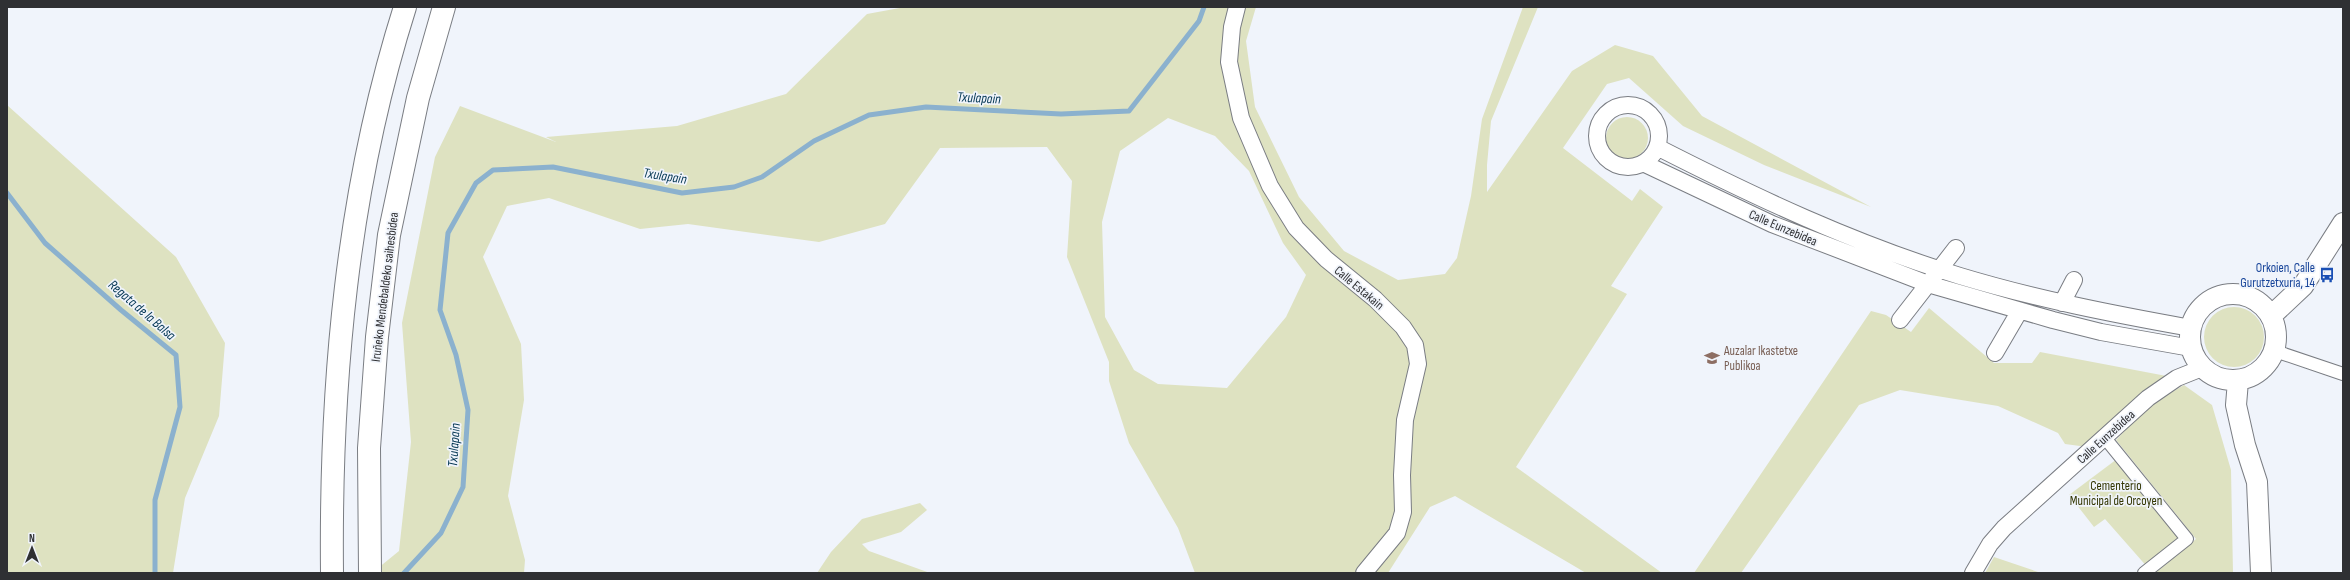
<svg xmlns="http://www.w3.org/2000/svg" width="2350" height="580" viewBox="0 0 2350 580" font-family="'Sofia Sans Condensed',sans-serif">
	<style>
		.green { fill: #dee2c1; fill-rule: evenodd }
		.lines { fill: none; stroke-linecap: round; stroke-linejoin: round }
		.stream { stroke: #8bb1ce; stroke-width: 5 }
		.pedestrian-casing { stroke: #7a7d83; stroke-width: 14 }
		.minor-casing { stroke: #7a7d83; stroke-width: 18 }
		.tertiary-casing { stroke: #7a7d83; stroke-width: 22 }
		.motorway-casing { stroke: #7a7d83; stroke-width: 24 }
		.pedestrian { stroke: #fff; stroke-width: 12 }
		.minor { stroke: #fff; stroke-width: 16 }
		.tertiary { stroke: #fff; stroke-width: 20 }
		.motorway { stroke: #fff; stroke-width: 22 }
		.labels { text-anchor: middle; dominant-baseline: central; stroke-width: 3.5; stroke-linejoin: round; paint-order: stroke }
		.street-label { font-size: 13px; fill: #2f3033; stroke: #f0f4fb }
		.transit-label { font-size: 13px; fill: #164399; stroke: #f0f4fb; text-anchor: end }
		.education-label { font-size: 13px; fill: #785e54; stroke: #f0f4fb; text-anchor: start }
		.park-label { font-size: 13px; fill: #323500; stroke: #f0f4fb }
		.water-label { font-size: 14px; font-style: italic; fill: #013451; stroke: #f0f4fb }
	</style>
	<rect width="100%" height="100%" fill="#f0f4fb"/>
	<path class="green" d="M 905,7 L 1256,7 L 1246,41 L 1255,107 L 1299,197 L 1344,251 L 1398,280 L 1445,274 L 1457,258 L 1471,196 L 1482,119 L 1523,7 L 1538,7 L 1491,121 L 1487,165 L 1487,192 L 1572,71 L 1615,45 L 1653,56 L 1702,116 L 1871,207 L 1764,165 L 1683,126 L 1629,78 L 1607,84 L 1563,148 L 1632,201 L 1640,189 L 1663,207 L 1611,286 L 1627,294 L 1516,467 L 1662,573 L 1586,573 L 1455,496 L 1430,507 L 1388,573 L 1195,573 L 1178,528 L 1129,443 L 1109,381 L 1109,362 L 1067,257 L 1072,181 L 1047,147 L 940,148 L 885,224 L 819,242 L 688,224 L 640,229 L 549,198 L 507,206 L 483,257 L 521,344 L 524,400 L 508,496 L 525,560 L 524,573 L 372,573 L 399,551 L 411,442 L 402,323 L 435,157 L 460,106 L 556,142 L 546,137 L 677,126 L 786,94 L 867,14 ZM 1168,118 L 1215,136 L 1249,171 L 1283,243 L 1306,275 L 1286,317 L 1227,388 L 1158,384 L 1134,370 L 1105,317 L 1102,222 L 1120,151 Z
		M 7,105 L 176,257 L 225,343 L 219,416 L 185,498 L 173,573 L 7,573 Z
		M1606 138a21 21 0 1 1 42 0a21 21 0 1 1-42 0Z
		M2204 337a30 30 0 1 1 60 0a30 30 0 1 1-60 0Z
		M 1929,308 L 1994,363 L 2032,363 L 2040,352 L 2177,378 L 2095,448 L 2065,444 L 2058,433 L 1998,406 L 1900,390 L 1859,405 L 1741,573 L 1694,573 L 1871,311 L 1886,315 L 1911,332 Z
		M 2184,385 L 2212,405 L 2231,470 L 2233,573 L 2155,573 L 2196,539 L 2116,440 L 2148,406 Z
		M 2121,456 L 2187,539 L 2149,569 L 2105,519 L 2094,527 L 2069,495 Z
		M 920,503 L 927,510 L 901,532 L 862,544 L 869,551 L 930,573 L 817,573 L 831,552 L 862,519 Z
		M 1994,557 L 2041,573 L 1985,573 Z"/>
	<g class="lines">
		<path class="stream" d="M 7,193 L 45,243 L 121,310 L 176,355 L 180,407 L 155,500 L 155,573
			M 404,573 L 441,533 L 463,487 L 468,410 L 456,355 L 440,310 L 448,233 L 476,183 L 493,170 L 553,167 L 682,193 L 734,187 L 762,177 L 814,141 L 869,115 L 926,107 L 1061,114 L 1129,111 L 1199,21 L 1204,7"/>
		<g class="pedestrian-casing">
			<path id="pedestrian" d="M 2275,351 L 2343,374
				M 2105,438 L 2187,539 L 2144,573"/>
		</g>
		<g class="minor-casing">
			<path id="minor" d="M 1237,7 L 1232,27 L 1229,62 L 1241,118 L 1270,186 L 1296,228 L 1326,259 L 1375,299 L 1403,327 L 1415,345 L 1418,364 L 1405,420 L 1402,475 L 1403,512 L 1397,533 L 1364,573
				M1597 136a31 31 0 1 1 62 0a31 31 0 1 1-62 0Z
				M 1657,147 C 1755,197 1855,244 1960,276 C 2036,299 2113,314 2191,328
				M 1643,163 L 1772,224 L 1928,284 L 2053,320 L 2101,332 L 2191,348
				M 2062,303 L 2074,280
				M 1900,320 L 1956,248
				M 1995,353 L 2019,312
				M 1973,573 L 1990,544 L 2004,528 L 2148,398 L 2177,378 L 2202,368"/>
		</g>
		<g class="tertiary-casing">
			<path id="tertiary" d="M2190 337a43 43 0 1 1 86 0a43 43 0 1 1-86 0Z
				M 2271,316 L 2303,286 L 2343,223
				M 2238,381 L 2236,405 L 2245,445 L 2257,482 L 2261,573"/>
		</g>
		<g class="motorway-casing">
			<path id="motorway" d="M 332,573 C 330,382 347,190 405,7
				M 370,573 L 369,448 L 377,337 L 389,235 L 418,98 L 444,7"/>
		</g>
		<use href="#pedestrian" class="pedestrian"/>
		<use href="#minor" class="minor"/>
		<use href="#tertiary" class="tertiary"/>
		<use href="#motorway" class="motorway"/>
	</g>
	<defs>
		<g id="bus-bare" transform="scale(1.2)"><path d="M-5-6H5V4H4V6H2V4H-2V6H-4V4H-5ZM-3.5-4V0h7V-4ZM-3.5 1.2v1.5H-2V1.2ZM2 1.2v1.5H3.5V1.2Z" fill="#1a4fb4" stroke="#f0f4fb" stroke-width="2.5" paint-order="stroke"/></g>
		<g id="school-bare" transform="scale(1.2)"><path d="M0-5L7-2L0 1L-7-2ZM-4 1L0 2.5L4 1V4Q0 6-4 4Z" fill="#8d6e63" stroke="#f0f4fb" stroke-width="2.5" paint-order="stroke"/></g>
	</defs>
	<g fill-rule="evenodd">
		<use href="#bus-bare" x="2327" y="275"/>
		<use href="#school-bare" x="1712" y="358"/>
	</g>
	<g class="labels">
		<g class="street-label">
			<text transform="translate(1783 228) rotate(23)">Calle Eunzebidea</text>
			<text transform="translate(385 287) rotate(-83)">Iruñeko Mendebaldeko saihesbidea</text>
			<text transform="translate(1359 288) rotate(40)">Calle Estakain</text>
			<text transform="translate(2106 437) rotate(-42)">Calle Eunzebidea</text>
		</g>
		<g class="transit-label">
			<text x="2315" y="268">Orkoien, Calle<tspan x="2315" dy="15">Gurutzetxuria, 14</tspan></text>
		</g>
		<g class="education-label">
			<text x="1724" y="351">Auzalar Ikastetxe<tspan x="1724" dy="15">Publikoa</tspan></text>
		</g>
		<g class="park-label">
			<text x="2116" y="486">Cementerio<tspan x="2116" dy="15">Municipal de Orcoyen</tspan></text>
		</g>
		<g class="water-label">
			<text transform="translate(979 98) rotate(3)">Txulapain</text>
			<text transform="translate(665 176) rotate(9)">Txulapain</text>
			<text transform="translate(142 310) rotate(41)">Regata de la Balsa</text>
			<text transform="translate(454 445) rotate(-86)">Txulapain</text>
		</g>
	</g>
	<rect width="2350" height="580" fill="none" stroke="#2f3033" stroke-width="16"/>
	<g transform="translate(32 548)" stroke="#f0f4fb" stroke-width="3" paint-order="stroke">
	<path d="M0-3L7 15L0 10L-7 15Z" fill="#2f3033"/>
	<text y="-6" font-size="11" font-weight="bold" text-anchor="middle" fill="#2f3033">N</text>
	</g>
</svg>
